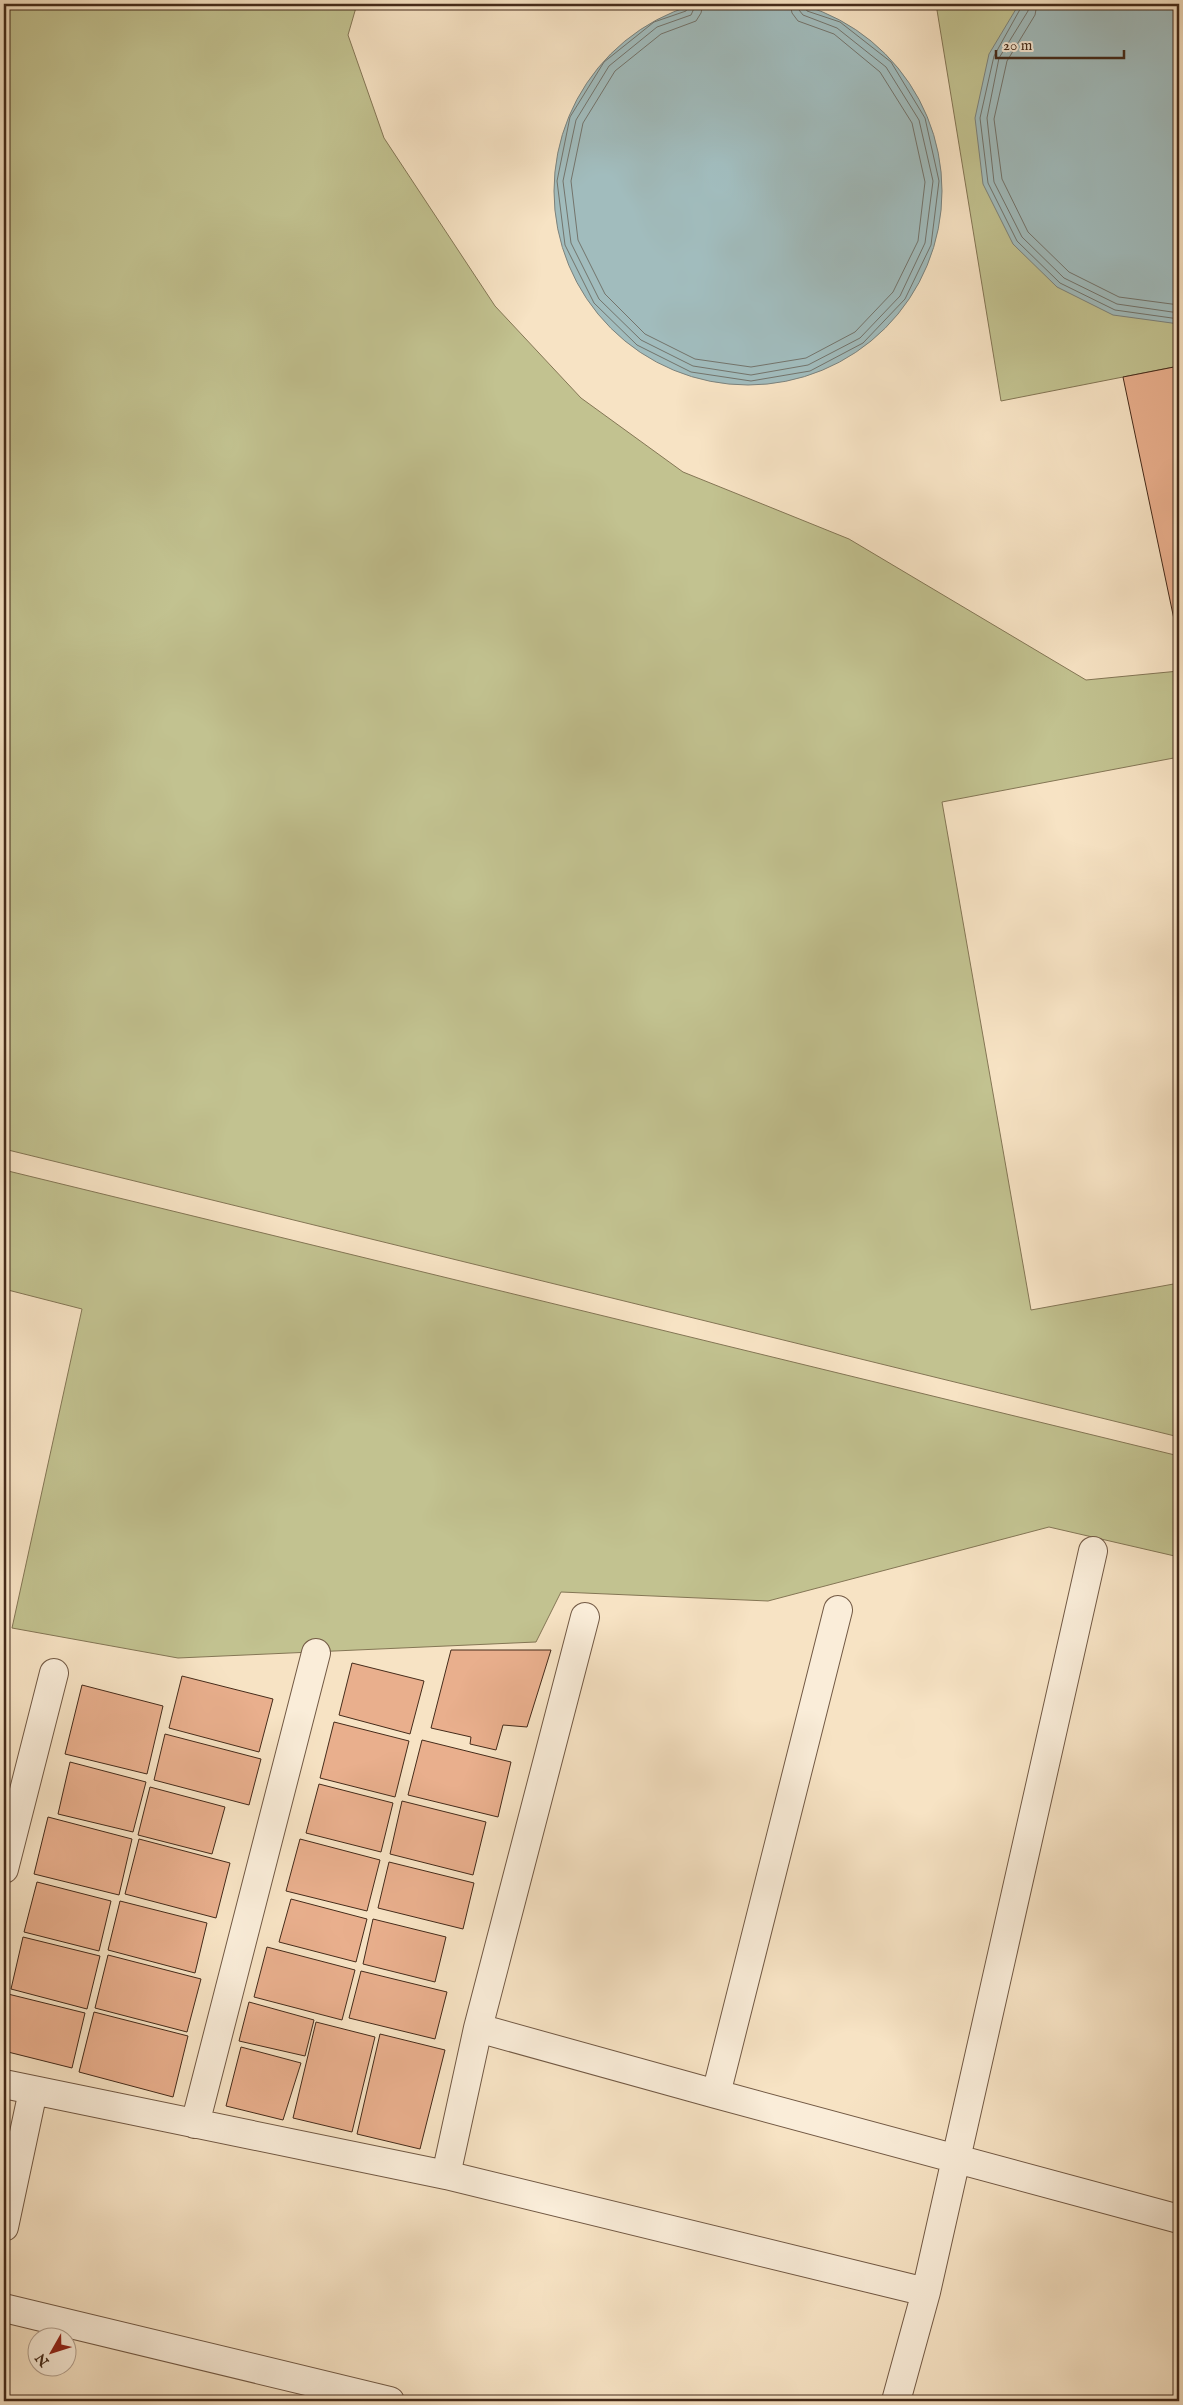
<svg xmlns="http://www.w3.org/2000/svg" width="1183" height="2405" viewBox="0 0 1183 2405" font-family="'IM FELL English',serif">
	<style>
		.green { fill: #c2c290; stroke: #847655 }
		.water { fill: #a1bcbd; stroke: #7c827c }
		.lines { fill: none; stroke-linecap: round; stroke-linejoin: round }
		.shore { stroke: #73746c; stroke-width: 1 }
		.building { fill: #e9af8d; stroke: #452b1a }
		.minor-casing { stroke: #725944; stroke-width: 30 }
		.minor { stroke: #faedd9; stroke-width: 28 }
	</style>
	<rect width="100%" height="100%" fill="#f7e3c4"/>
	<filter id="stains"><feTurbulence type="fractalNoise" baseFrequency=".004" numOctaves="4"/><feColorMatrix values="0 0 0 0 .2 0 0 0 0 .09 0 0 0 0 .02 0 0 0 .5 -.17"/></filter>
	<radialGradient id="worn" r=".72"><stop offset=".6" stop-color="#630" stop-opacity="0"/><stop offset="1" stop-color="#630" stop-opacity=".3"/></radialGradient>
	<path class="green" d="M 4,4 L 357,4 L 348,35 L 384,138 L 495,306 L 581,398 L 683,472 L 849,539 L 1086,680 L 1179,671 L 1179,757 L 942,802 L 1031,1310 L 1179,1283 L 1179,1437 L 4,1149 Z
		M 936,4 L 1179,4 L 1179,366 L 1001,401 Z
		M 4,1170 L 1179,1456 L 1179,1557 L 1049,1527 L 768,1601 L 561,1592 L 536,1642 L 178,1658 L 12,1628 L 82,1309 L 4,1289 Z"/>
	<path class="water" d="M554 191a194 194 0 1 1 388 0a194 194 0 1 1-388 0Z
		M 1019,4 L 1179,4 L 1179,324 L 1113,315 L 1057,287 L 1013,244 L 983,184 L 975,118 L 989,54 Z"/>
	<g class="lines">
		<path class="shore" d="M 689,4 L 686,11 L 654,22 L 604,62 L 570,117 L 557,181 L 565,245 L 594,303 L 637,345 L 691,372 L 751,381 L 810,371 L 863,343 L 905,299 L 931,245 L 939,181 L 925,118 L 891,62 L 840,22 L 807,11 L 804,4
			M 696,4 L 691,15 L 657,27 L 609,66 L 576,120 L 563,181 L 571,243 L 599,299 L 641,340 L 693,366 L 751,375 L 808,365 L 860,338 L 900,296 L 925,243 L 933,181 L 919,120 L 886,67 L 837,28 L 803,15 L 799,10 L 798,4
			M 703,4 L 701,13 L 696,21 L 661,34 L 615,71 L 583,123 L 571,181 L 578,240 L 605,294 L 645,334 L 695,359 L 751,367 L 806,358 L 855,332 L 893,292 L 918,241 L 925,182 L 912,123 L 880,72 L 834,34 L 798,21 L 792,13 L 790,4
			M 1023,4 L 994,56 L 980,118 L 988,183 L 1017,241 L 1060,283 L 1115,310 L 1179,319
			M 1029,4 L 1028,11 L 999,58 L 987,118 L 994,182 L 1022,237 L 1064,278 L 1117,304 L 1179,313
			M 1037,4 L 1035,15 L 1007,61 L 994,119 L 1002,179 L 1028,232 L 1069,272 L 1119,297 L 1179,305"/>
	</g>
	<path class="building" d="M 1179,366 L 1179,643 L 1123,377 Z
		M 451,1650 L 551,1650 L 527,1727 L 503,1725 L 496,1750 L 470,1744 L 471,1737 L 431,1728 Z
		M 352,1663 L 424,1681 L 410,1734 L 339,1715 Z
		M 182,1676 L 273,1699 L 259,1752 L 169,1728 Z
		M 82,1685 L 163,1706 L 147,1774 L 65,1754 Z
		M 334,1722 L 409,1741 L 395,1797 L 320,1778 Z
		M 165,1734 L 261,1759 L 249,1805 L 154,1780 Z
		M 422,1740 L 511,1762 L 498,1817 L 408,1795 Z
		M 70,1762 L 146,1782 L 133,1832 L 58,1814 Z
		M 319,1784 L 393,1803 L 381,1852 L 306,1833 Z
		M 150,1787 L 225,1807 L 212,1854 L 138,1835 Z
		M 402,1801 L 486,1822 L 473,1875 L 390,1854 Z
		M 48,1817 L 132,1839 L 119,1895 L 34,1874 Z
		M 139,1839 L 230,1863 L 216,1918 L 125,1894 Z
		M 300,1839 L 380,1860 L 367,1911 L 286,1891 Z
		M 389,1862 L 474,1883 L 463,1929 L 378,1908 Z
		M 37,1882 L 111,1901 L 99,1951 L 24,1932 Z
		M 291,1899 L 367,1919 L 356,1962 L 279,1942 Z
		M 120,1901 L 207,1923 L 195,1973 L 108,1950 Z
		M 373,1919 L 446,1937 L 435,1982 L 363,1964 Z
		M 23,1937 L 100,1956 L 87,2009 L 11,1989 Z
		M 267,1947 L 355,1970 L 342,2020 L 254,1997 Z
		M 108,1955 L 201,1979 L 187,2032 L 95,2008 Z
		M 361,1971 L 447,1992 L 435,2039 L 349,2018 Z
		M 8,1994 L 85,2013 L 72,2068 L 4,2051 L 4,2012 Z
		M 249,2002 L 314,2020 L 305,2056 L 239,2041 Z
		M 94,2012 L 188,2036 L 173,2097 L 79,2072 Z
		M 316,2022 L 375,2037 L 352,2132 L 293,2118 Z
		M 380,2034 L 445,2050 L 420,2149 L 357,2134 Z
		M 241,2047 L 301,2063 L 283,2120 L 226,2106 Z"/>
	<g class="lines">
		<g class="minor-casing">
			<path id="minor" d="M 4,1869 L 54,1673
				M 478,2028 L 716,2094 L 1179,2219
				M 4,2084 L 446,2175 L 926,2292
				M 716,2094 L 838,1610
				M 195,2124 L 316,1653
				M 446,2175 L 478,2028 L 585,1617
				M 4,2227 L 33,2091
				M 4,2308 L 390,2401
				M 896,2401 L 926,2292 L 1093,1551"/>
		</g>
		<use href="#minor" class="minor"/>
	</g>
	<rect width="1183" height="2405" fill="none" stroke="#f7e3c4" stroke-width="20"/>
	<rect x="5" y="5" width="1173" height="2395" fill="none" stroke="#452b1a" stroke-width="2.5"/>
	<rect x="10" y="10" width="1163" height="2385" fill="none" stroke="#452b1a"/>
	<g transform="translate(52 2352) rotate(231)"><circle r="24" fill="#faedd9" stroke="#b29f8d"/>
	<path d="M0-4L9 19L0 12L-9 19Z" fill="#8f2418"/>
	<text y="-8" font-size="14" font-weight="bold" text-anchor="middle" fill="#452b1a">N</text>
	</g>
	<path d="M996 50v8h128v-8" fill="none" stroke="#452b1a" stroke-width="2.5"/>
	<text x="1003" y="50" font-size="15" fill="#452b1a" stroke="#faedd9" stroke-width="4" paint-order="stroke">20 m</text>
	<rect width="100%" height="100%" filter="url(#stains)"/>
	<rect width="100%" height="100%" fill="url(#worn)"/>
</svg>
